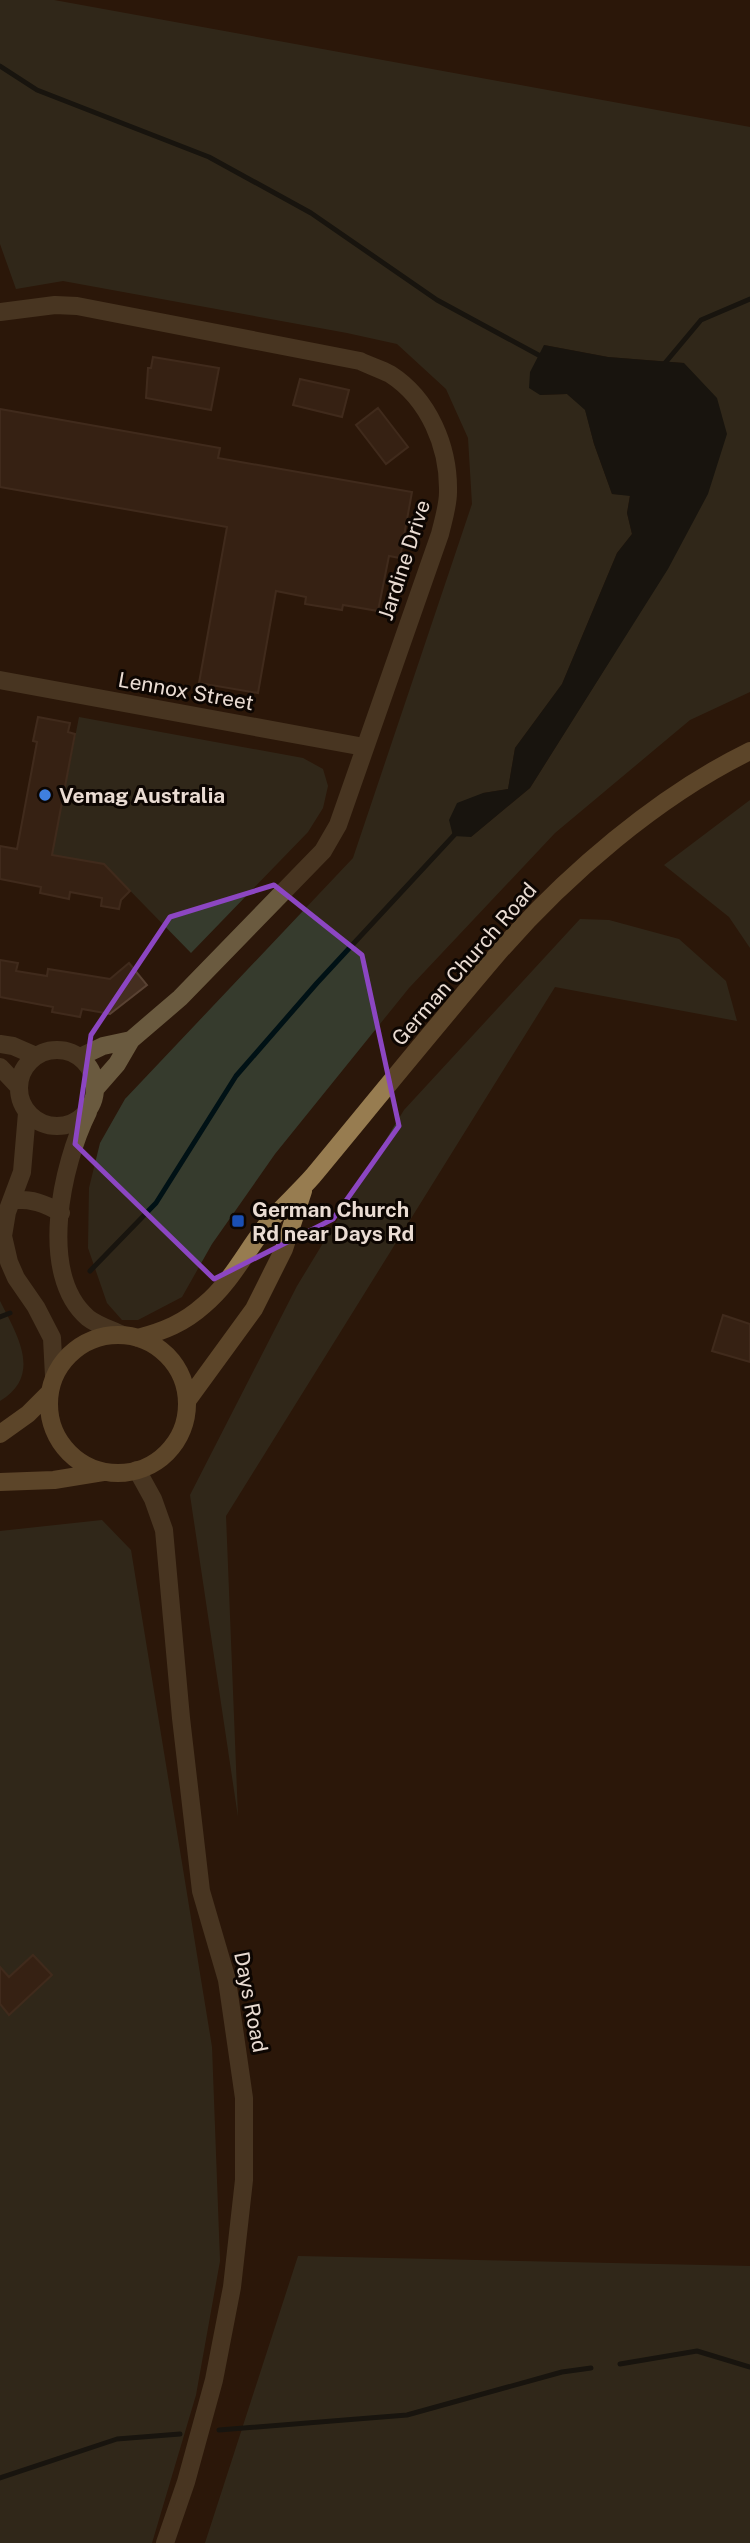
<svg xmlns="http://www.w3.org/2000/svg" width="750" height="2543" viewBox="0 0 750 2543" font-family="'Public Sans',sans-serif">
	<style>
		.green { fill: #363b2d; fill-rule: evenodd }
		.water { fill: #001115 }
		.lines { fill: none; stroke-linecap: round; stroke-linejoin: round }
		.stream { stroke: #001115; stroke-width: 5 }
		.building { fill: #442e20; stroke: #594233; stroke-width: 2 }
		.street { stroke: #6a5a3f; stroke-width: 18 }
		.secondary { stroke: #977c50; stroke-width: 18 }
		.marked { fill: none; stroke: #8c46c2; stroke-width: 5; stroke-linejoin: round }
		.shop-dot { fill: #3f7fe0; stroke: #0d0602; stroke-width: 2.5 }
		.transit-dot { fill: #1a4fb4; stroke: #0d0602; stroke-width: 2.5 }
		.labels { text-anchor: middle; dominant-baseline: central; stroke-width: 6; stroke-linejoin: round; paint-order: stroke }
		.street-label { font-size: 21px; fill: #eadcd3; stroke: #0d0602 }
		.poi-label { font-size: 21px; font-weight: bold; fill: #eadcd3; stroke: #0d0602; text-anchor: start }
	</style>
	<rect width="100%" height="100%" fill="#2b170a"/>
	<path class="green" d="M 0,0 L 54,0 L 750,127 L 750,692 L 690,720 L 555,833 L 409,988 L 275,1154 L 212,1244 L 182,1297 L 138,1320 L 122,1320 L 107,1303 L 88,1248 L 89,1188 L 100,1143 L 125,1099 L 353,858 L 472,504 L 468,438 L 446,389 L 397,344 L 347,333 L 63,281 L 16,289 L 0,244 ZM 544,345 L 608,357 L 684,363 L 614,654 L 530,788 L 471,837 L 483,793 L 508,789 L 515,748 L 562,684 L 617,553 L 632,534 L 627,513 L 630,495 L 612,494 L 594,444 L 585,409 L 567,394 L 540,395 Z
		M 79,717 L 303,758 L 323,769 L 328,786 L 323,808 L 308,832 L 191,953 L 104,864 L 52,855 Z
		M 750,800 L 750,948 L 729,917 L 664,865 Z
		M 580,919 L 609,920 L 679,939 L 726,981 L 737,1021 L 555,987 L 226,1516 L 238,1817 L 190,1495 L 297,1286 L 404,1110 Z
		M 0,1301 C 17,1335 43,1375 0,1401 Z
		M 102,1520 L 131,1550 L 212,2047 L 220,2261 L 196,2395 L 152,2543 L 0,2543 L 0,1531 Z
		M 298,2256 L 750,2266 L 750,2543 L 205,2543 Z"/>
	<path class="water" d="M 544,345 L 608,357 L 684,363 L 717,398 L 727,434 L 708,494 L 668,569 L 530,788 L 471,837 L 453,836 L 449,820 L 457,803 L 483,793 L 508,789 L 515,748 L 562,684 L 617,553 L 632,534 L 627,513 L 630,496 L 612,494 L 594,444 L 585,410 L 567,394 L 540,395 L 529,388 L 530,372 Z"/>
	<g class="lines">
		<path class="stream" d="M 0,66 L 37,90 L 209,157 L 311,213 L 437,300 L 544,358
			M 664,370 L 665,363 L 701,320 L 750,299
			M 90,1271 L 156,1203 L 236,1076 L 317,983 L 457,832
			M 0,1317 L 10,1313
			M 620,2364 L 697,2351 L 750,2367
			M 219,2430 L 407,2415 L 562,2372 L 591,2368
			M 0,2478 L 117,2439 L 180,2434"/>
	</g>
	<path class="building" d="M 153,357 L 219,368 L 211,410 L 146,398 L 148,368 L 151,368 Z
		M 300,379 L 349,390 L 342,417 L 293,405 Z
		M 378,408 L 408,447 L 386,464 L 356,425 Z
		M 0,409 L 220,448 L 218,458 L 412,492 L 400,558 L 389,556 L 378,611 L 343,605 L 342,610 L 305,604 L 306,597 L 276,591 L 258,693 L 199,683 L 227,527 L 0,487 Z
		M 38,717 L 70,723 L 68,732 L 75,734 L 52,855 L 104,864 L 130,891 L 121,900 L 119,909 L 101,906 L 102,898 L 70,892 L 69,899 L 40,893 L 41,887 L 0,879 L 0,846 L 17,849 L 37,742 L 33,741 Z
		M 0,960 L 18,963 L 16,971 L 47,976 L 48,969 L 110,979 L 129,963 L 147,985 L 110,1014 L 82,1009 L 80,1017 L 52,1012 L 53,1007 L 0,997 Z
		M 723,1315 L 750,1324 L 750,1362 L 712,1351 Z
		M 33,1955 L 52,1975 L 9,2015 L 0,2004 L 0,1967 L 9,1977 Z"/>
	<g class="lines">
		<path class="street" d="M 0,312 L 55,305 L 77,306 L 360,361 C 370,366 381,369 390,374 C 429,399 449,447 448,492 C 448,506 443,521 440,534 L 338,825 L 323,851 L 180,998 L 131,1040 L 117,1064 L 96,1088
			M 0,680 L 364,747
			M 0,1044 L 13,1046 L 36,1056
			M19 1088a38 38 0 1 1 76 0a38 38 0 1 1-76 0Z
			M 80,1057 L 103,1046 L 131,1040
			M 0,1067 L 19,1087
			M 88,1112 C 62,1164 37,1274 88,1318 C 97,1325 112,1330 122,1335
			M 27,1113 L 22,1172 L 7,1212 L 3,1236 L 9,1262 L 16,1278 L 36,1307 L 52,1338 L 54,1376
			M 12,1200 C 32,1199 44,1203 61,1213
			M 137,1470 L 153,1499 L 164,1530 L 181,1718 L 201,1891 L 227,1980 L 244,2098 L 244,2180 L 232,2287 L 214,2380 L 186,2482 L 165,2543"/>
		<path class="secondary" d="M49 1404a69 69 0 1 1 138 0a69 69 0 1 1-138 0Z
			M 138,1338 C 164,1331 184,1323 204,1305 C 231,1283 247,1249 269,1222 C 283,1206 299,1192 313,1176 C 375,1101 436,1026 499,952 C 566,875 658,796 750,751
			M 187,1401 L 254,1309 L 284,1249 L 303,1191
			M 0,1434 L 28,1414 L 49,1393
			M 0,1482 L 54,1480 L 103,1472"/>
	</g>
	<path d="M0 0H750V2543H0ZM 274,885 L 362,955 L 399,1126 L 333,1219 L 214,1279 L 75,1144 L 91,1035 L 170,917 Z" fill="#2b170a" fill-opacity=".55" fill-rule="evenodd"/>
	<path class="marked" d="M 274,885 L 362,955 L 399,1126 L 333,1219 L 214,1279 L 75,1144 L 91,1035 L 170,917 Z"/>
	<circle class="shop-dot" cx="45" cy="795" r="7"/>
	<rect class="transit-dot" x="231" y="1214" width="14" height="14" rx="3.5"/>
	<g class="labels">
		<g class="street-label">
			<text transform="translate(404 560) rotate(-72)">Jardine Drive</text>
			<text transform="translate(186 691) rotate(10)">Lennox Street</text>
			<text transform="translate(464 964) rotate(-49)">German Church Road</text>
			<text transform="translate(251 2002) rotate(79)">Days Road</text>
		</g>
		<g class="poi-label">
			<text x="59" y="795">Vemag Australia</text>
			<text x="252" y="1209">German Church<tspan x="252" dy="24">Rd near Days Rd</tspan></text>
		</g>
	</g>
</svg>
